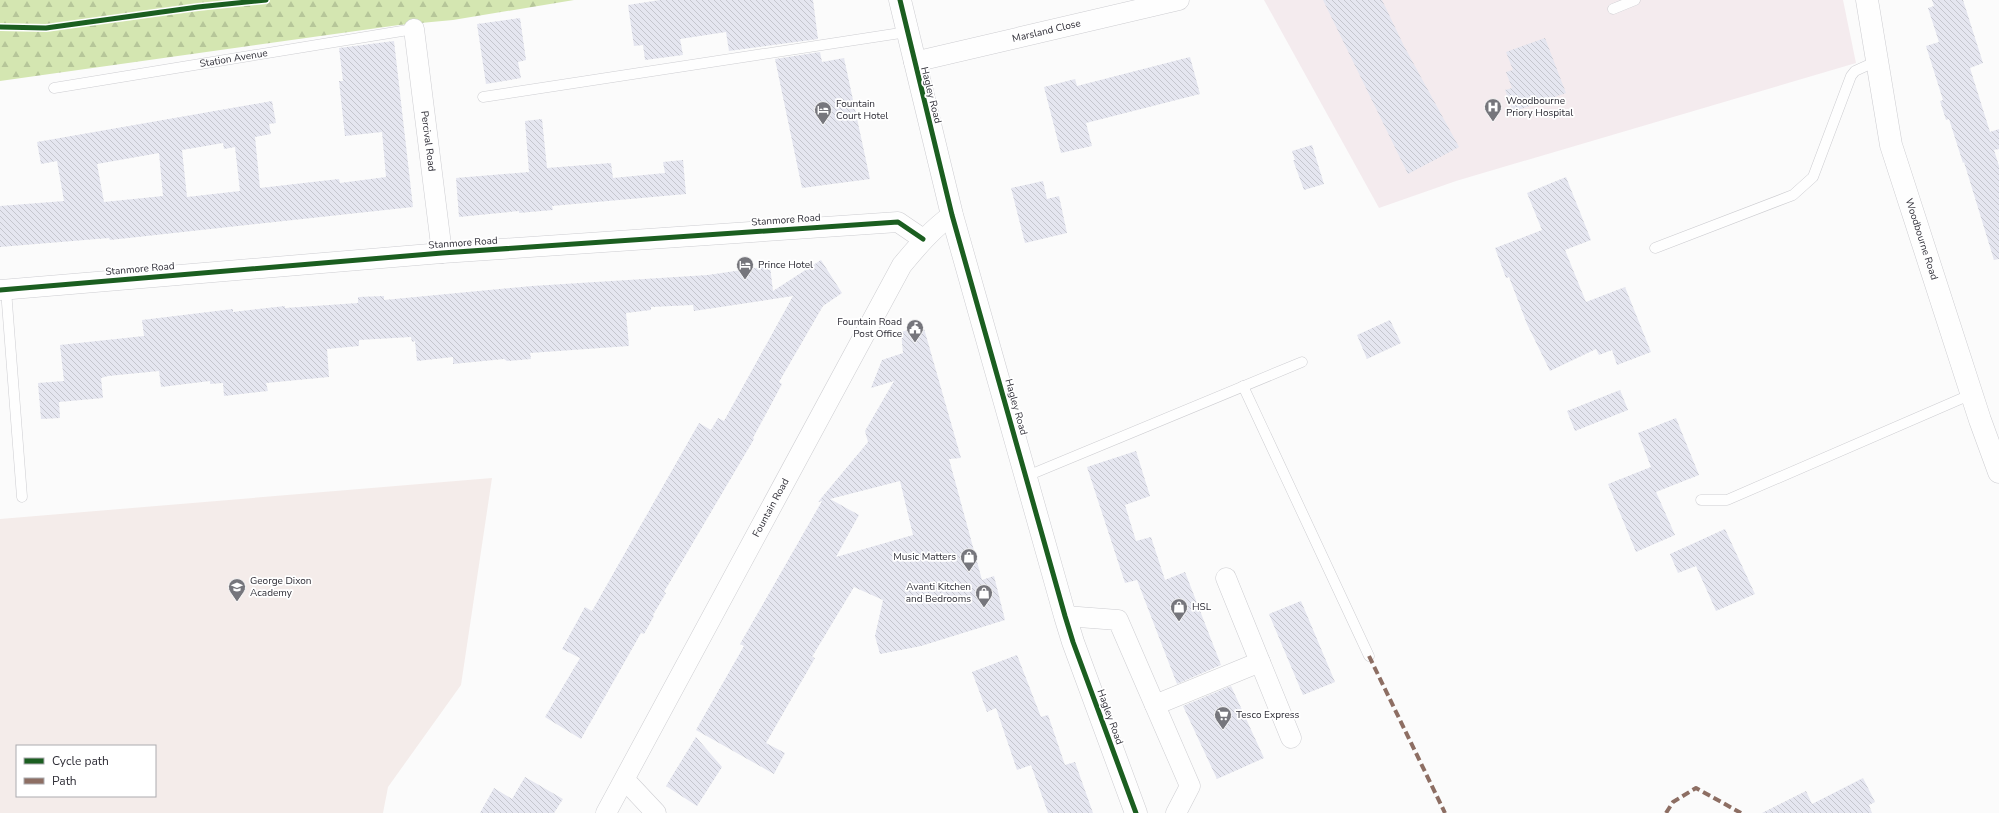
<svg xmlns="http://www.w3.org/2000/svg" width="1999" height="813" viewBox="0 0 1999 813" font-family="'Nunito Sans',sans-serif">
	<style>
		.education { fill: #f4ecea; fill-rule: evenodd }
		.medical { fill: #f4ebee }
		.forest { fill: url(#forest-firs) }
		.building { fill: url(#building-back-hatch); fill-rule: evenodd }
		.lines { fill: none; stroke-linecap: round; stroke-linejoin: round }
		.service-casing { stroke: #cdcdd1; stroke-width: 11 }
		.minor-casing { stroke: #cdcdd1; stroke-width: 21 }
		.tertiary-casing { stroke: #cdcdd1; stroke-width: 23 }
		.trunk-casing { stroke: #cdcdd1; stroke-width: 23 }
		.service { stroke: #fefefe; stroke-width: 10 }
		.minor { stroke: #fefefe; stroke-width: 20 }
		.tertiary { stroke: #fefefe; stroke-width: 22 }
		.trunk { stroke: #fefefe; stroke-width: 22 }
		.quiet { stroke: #8d6e63; stroke-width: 4; stroke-dasharray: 8 4; stroke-linecap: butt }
		.cycleway-casing { stroke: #fff; stroke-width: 8 }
		.cycleway { stroke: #1b5e20; stroke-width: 5 }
		.labels { text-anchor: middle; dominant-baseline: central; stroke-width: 3.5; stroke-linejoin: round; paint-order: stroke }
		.street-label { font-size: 10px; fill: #2f2e37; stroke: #fff }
		.poi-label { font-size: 10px; fill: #2f2e37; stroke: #fff; text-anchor: start }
	</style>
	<defs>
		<pattern id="forest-firs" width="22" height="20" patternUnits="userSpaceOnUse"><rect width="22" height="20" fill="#d4e6b1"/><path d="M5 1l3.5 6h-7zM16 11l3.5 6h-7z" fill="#b6c699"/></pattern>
		<pattern id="building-back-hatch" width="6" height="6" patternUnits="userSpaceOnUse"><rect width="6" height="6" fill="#e5e6f0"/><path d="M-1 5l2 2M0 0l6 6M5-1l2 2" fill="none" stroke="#c5c6ce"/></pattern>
	</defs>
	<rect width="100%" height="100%" fill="#fbfbfb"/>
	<path class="education" d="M 492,478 L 461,685 L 388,787 L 383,813 L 0,813 L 0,519 ZM 17,746 L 155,746 L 155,796 L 17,796 Z"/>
	<path class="medical" d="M 1264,0 L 1843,0 L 1856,63 L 1456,181 L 1379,208 Z"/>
	<path class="forest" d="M 0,0 L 574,0 L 453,20 L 399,25 L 0,81 Z"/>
	<path class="building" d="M 660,0 L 813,0 L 818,39 L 729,51 L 726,32 L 680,39 L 683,55 L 645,60 L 643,45 L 634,46 L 628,5 Z
		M 1323,0 L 1382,0 L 1404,46 L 1459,147 L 1408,174 Z
		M 1932,0 L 1963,0 L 1983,63 L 1970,68 L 1990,132 L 1999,129 L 1999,149 L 1994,150 L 1999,166 L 1999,259 L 1994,260 L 1964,162 L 1963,163 L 1949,119 L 1946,120 L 1940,101 L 1943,100 L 1926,46 L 1939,42 L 1928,8 L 1934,6 Z
		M 520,18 L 526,60 L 518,62 L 521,78 L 486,84 L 477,24 Z
		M 1545,38 L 1566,93 L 1513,112 L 1505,90 L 1512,88 L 1506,72 L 1513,70 L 1506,52 Z
		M 394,41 L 413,207 L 110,240 L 109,238 L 0,247 L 0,206 L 64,201 L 57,161 L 41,164 L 37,142 L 272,101 L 276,123 L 269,124 L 271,134 L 255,137 L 260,188 L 339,179 L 340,183 L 386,177 L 382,132 L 345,136 L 339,81 L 343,81 L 339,48 ZM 223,143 L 224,149 L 235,147 L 240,191 L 187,197 L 182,150 ZM 159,153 L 163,196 L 104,202 L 97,164 Z
		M 820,52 L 822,62 L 844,58 L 870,179 L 802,188 L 775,59 Z
		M 1190,57 L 1200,94 L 1086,123 L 1092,146 L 1061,153 L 1044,87 L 1075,79 L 1077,86 Z
		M 542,119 L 547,168 L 611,163 L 613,178 L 665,173 L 663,162 L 683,160 L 686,194 L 552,206 L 553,210 L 519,213 L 519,211 L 459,217 L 456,178 L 529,172 L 525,121 Z
		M 1312,145 L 1324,184 L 1304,190 L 1293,160 L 1295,160 L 1292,151 Z
		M 1566,177 L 1591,240 L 1565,250 L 1586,302 L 1625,287 L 1651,352 L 1617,365 L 1612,350 L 1599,355 L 1596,349 L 1550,371 L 1527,324 L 1509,277 L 1506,278 L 1495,248 L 1542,230 L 1527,193 Z
		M 1043,181 L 1047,199 L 1059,196 L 1067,233 L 1025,243 L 1011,188 Z
		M 821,260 L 842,293 L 823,306 L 779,382 L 782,384 L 753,438 L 754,439 L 664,592 L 666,593 L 653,615 L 654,616 L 644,634 L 641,633 L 581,739 L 545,717 L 580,658 L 562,649 L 585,607 L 592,611 L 699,423 L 711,430 L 718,418 L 724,421 L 793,296 L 694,311 L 693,305 L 651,307 L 651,310 L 626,313 L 629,346 L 530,353 L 531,359 L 507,361 L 504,359 L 453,364 L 453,357 L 417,361 L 415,341 L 412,342 L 411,337 L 359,340 L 359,346 L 327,349 L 329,377 L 266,383 L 268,391 L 224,396 L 223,383 L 210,384 L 210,381 L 161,387 L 159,371 L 108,376 L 101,378 L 103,398 L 59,402 L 60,418 L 41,419 L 38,383 L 64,381 L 60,345 L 144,336 L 142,320 L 233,309 L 233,312 L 285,306 L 285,308 L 358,303 L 358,297 L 384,296 L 384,300 L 532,286 L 708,275 L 770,266 L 773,291 Z
		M 1390,320 L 1401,343 L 1367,359 L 1357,335 Z
		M 923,325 L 961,458 L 949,459 L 982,580 L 994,576 L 1005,620 L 921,646 L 880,654 L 875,636 L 883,600 L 854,587 L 812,657 L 815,658 L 766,743 L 785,753 L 774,774 L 696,730 L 744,646 L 740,644 L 822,501 L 818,502 L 868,442 L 865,431 L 894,381 L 871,388 L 882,360 L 903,353 L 901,332 ZM 900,481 L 913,535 L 836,557 L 859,515 L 830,499 Z
		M 1620,390 L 1628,410 L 1575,431 L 1567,411 Z
		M 1676,418 L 1699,475 L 1656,492 L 1675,535 L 1636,552 L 1608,484 L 1651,467 L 1638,433 Z
		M 1136,451 L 1150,496 L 1125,505 L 1136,541 L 1151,537 L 1165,580 L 1185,572 L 1221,665 L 1177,684 L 1137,580 L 1125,583 L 1087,467 Z
		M 1725,529 L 1755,594 L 1716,611 L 1696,566 L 1678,573 L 1670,554 Z
		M 1301,601 L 1335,682 L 1303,695 L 1269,614 Z
		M 1017,655 L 1041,717 L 1048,715 L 1065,765 L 1075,762 L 1093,813 L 1048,813 L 1031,765 L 1017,770 L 996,708 L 987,712 L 972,672 Z
		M 1231,686 L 1264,758 L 1217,779 L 1183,706 Z
		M 696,737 L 722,767 L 697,806 L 666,786 Z
		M 525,777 L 563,799 L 554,813 L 480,813 L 494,788 L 512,799 Z
		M 1863,778 L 1875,802 L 1869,805 L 1872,813 L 1762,813 L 1806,791 L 1812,804 Z"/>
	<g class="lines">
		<g class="service-casing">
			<g id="service">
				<path d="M 1613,9 L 1635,0"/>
				<path id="s1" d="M 54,88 L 414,29"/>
				<path d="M 483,97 L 907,32"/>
				<path d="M 1655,248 L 1793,195 L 1813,177 L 1851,76 L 1855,71 L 1877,61"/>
				<path d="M 6,290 L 22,497"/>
				<path d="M 1243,386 L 1369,656"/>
				<path d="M 1027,476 L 1302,362"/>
				<path d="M 1701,500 L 1727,500 L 1972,394"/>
			</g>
		</g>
		<g class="minor-casing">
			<g id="minor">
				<path id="s2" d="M 414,29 L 442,253"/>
				<path id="s3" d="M 914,62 L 1179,0"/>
				<path d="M 0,290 L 442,253 L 898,222 L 923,239"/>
				<path d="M 1226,578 L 1260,662"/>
				<path d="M 1065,616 L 1118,620 L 1190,786 L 1176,813"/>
				<path d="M 1155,705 L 1260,662 L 1291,738"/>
				<path d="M 625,780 L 656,813"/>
				<path id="s4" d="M 606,813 L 902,265 C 918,246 932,229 952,215"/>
			</g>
		</g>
		<g class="tertiary-casing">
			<g id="tertiary">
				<path id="s5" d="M 1867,0 L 1891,145 L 1980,420 L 1999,472"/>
			</g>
		</g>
		<g class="trunk-casing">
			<path id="trunk" d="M 900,0 L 952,215 L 1065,616 L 1073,642 L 1136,813"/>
		</g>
		<use href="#service" class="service"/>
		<use href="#minor" class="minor"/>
		<use href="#tertiary" class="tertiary"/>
		<use href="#trunk" class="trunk"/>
		<path class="quiet" d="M 1369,656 L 1445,813
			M 1666,813 L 1673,802 L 1696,788 L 1741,813"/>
		<g class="cycleway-casing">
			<path id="cycleway" d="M 900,0 L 952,215 L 1065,616 L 1073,642 L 1136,813
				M 0,27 L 46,28 L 198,7 L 266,0
				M 0,290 L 442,253 L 898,222 L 923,239"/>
		</g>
		<use href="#cycleway" class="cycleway"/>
	</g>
	<defs>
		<g id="hospital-pin" transform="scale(0.9)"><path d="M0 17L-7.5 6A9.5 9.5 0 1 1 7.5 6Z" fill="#76767c" stroke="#fff"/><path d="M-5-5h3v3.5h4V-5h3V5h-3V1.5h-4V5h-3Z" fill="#fff"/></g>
		<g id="hotel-pin" transform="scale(0.9)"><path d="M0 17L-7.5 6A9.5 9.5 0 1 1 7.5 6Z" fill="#76767c" stroke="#fff"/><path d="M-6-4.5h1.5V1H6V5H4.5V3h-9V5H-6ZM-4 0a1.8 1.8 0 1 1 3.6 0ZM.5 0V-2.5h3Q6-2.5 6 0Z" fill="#fff"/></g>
		<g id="civic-pin" transform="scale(0.9)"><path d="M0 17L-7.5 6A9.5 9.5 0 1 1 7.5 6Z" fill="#76767c" stroke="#fff"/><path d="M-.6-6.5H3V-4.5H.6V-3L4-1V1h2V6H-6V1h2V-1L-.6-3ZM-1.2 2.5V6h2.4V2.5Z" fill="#fff"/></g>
		<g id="shop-pin" transform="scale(0.9)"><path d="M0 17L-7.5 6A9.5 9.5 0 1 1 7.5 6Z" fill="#76767c" stroke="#fff"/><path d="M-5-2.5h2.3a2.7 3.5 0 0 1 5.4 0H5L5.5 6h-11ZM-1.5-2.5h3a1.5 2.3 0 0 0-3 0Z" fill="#fff"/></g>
		<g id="school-pin" transform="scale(0.9)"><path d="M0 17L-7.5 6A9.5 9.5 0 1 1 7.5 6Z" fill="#76767c" stroke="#fff"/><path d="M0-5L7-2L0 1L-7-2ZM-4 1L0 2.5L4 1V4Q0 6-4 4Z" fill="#fff"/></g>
		<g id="supermarket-pin" transform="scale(0.9)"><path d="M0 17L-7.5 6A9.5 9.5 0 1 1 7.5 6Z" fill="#76767c" stroke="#fff"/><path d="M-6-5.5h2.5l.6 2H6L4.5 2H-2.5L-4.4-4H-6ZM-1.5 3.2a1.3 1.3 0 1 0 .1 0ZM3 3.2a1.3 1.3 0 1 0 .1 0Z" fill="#fff"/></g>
	</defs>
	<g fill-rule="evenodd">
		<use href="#hospital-pin" x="1493" y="107"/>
		<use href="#hotel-pin" x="823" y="110"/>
		<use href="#hotel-pin" x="745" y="265"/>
		<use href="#civic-pin" x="915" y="328"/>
		<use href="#shop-pin" x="969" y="557"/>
		<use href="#school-pin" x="237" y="587"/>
		<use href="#shop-pin" x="984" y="593"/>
		<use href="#shop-pin" x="1179" y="607"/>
		<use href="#supermarket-pin" x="1223" y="715"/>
	</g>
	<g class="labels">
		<g class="street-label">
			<text stroke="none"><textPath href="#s3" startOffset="136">Marsland Close</textPath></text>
			<text stroke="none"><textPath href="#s1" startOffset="182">Station Avenue</textPath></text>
			<text transform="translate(931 95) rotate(76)">Hagley Road</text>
			<text stroke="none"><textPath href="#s2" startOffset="113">Percival Road</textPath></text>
			<text transform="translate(786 220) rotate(-4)">Stanmore Road</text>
			<text stroke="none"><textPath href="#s5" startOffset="246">Woodbourne Road</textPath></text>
			<text transform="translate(463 243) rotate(-4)">Stanmore Road</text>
			<text transform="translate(140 269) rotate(-5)">Stanmore Road</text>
			<text transform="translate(1016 407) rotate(74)">Hagley Road</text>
			<text stroke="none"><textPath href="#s4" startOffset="347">Fountain Road</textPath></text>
			<text transform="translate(1110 717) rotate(70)">Hagley Road</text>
		</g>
		<g class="poi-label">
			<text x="1506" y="101">Woodbourne<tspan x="1506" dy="12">Priory Hospital</tspan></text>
			<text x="836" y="104">Fountain<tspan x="836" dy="12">Court Hotel</tspan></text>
			<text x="758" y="265">Prince Hotel</text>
			<text x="902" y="322" text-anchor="end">Fountain Road<tspan x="902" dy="12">Post Office</tspan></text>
			<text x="956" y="557" text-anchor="end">Music Matters</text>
			<text x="250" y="581">George Dixon<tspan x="250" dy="12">Academy</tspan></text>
			<text x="971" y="587" text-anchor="end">Avanti Kitchen<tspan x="971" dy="12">and Bedrooms</tspan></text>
			<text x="1192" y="607">HSL</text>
			<text x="1236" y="715">Tesco Express</text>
		</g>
	</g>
	<rect x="16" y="745" width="140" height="52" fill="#ffffff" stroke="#acabaf"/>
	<rect x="24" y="758" width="20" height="6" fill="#1b5e20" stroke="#acabaf"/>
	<text x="52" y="765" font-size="12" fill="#2f2e37">Cycle path</text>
	<rect x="24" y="778" width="20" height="6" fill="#8d6e63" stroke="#acabaf"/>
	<text x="52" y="785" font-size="12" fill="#2f2e37">Path</text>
</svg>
